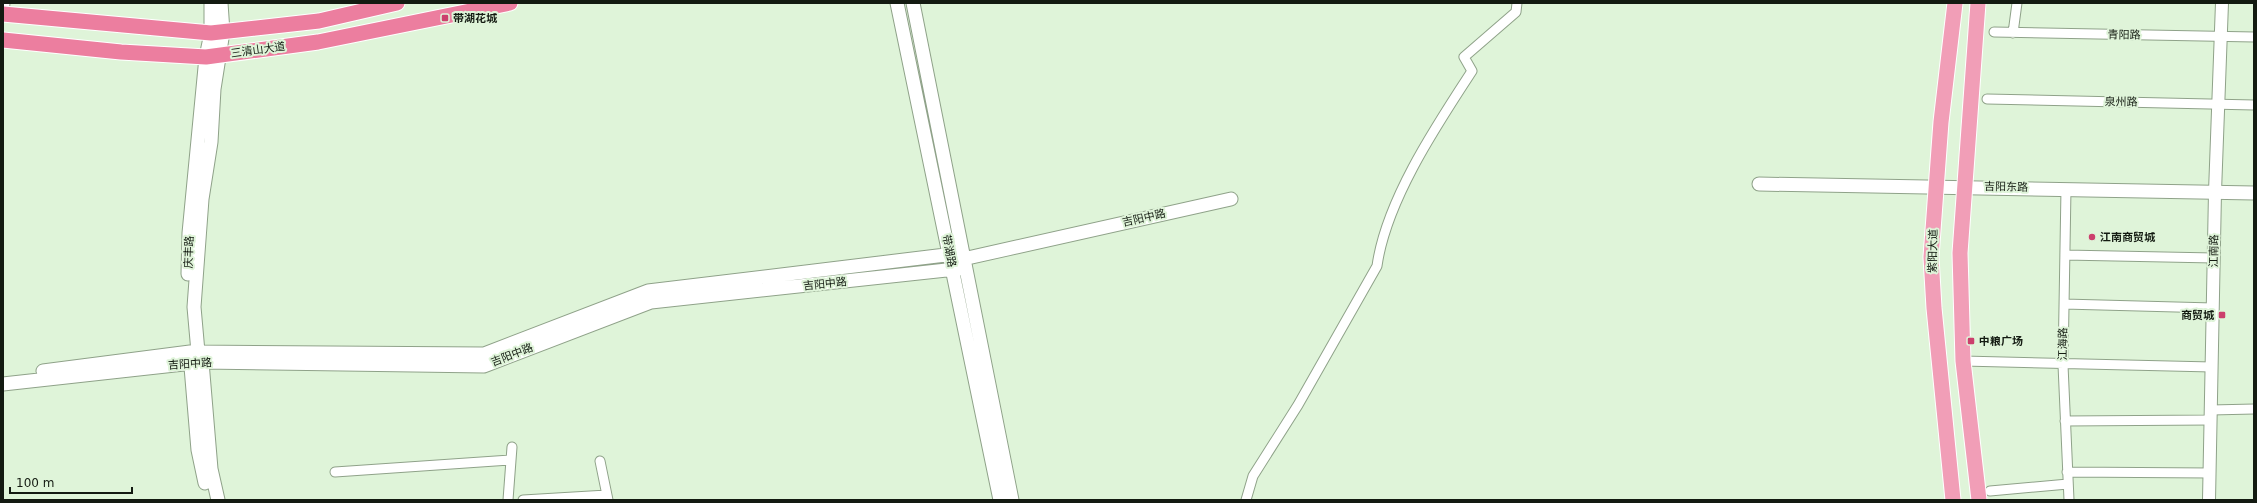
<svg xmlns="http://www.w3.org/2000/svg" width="2257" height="503" viewBox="0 0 2257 503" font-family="'DejaVu Sans','Noto Sans SC',sans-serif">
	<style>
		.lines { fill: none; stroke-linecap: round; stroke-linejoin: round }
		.minor-casing { stroke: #8fa289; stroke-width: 11 }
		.tertiary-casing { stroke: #8fa289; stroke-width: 14 }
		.secondary-casing { stroke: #8fa289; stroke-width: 15 }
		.primary-casing { stroke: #fff; stroke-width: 17 }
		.trunk-casing { stroke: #fff; stroke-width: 17 }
		.minor { stroke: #fff; stroke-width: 9 }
		.tertiary { stroke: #fff; stroke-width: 12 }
		.secondary { stroke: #fff; stroke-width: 13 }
		.primary { stroke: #f19eb7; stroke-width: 15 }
		.trunk { stroke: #ec7e9f; stroke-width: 15 }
		.poi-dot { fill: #cc3f6d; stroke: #dff4d9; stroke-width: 1.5 }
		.labels { text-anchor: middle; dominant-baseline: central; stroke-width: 4; stroke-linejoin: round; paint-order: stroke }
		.poi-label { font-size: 11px; font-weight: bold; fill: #131a11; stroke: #dff4d9; text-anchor: start }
		.street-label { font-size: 11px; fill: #131a11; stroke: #dff4d9 }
	</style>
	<rect width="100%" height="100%" fill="#dff4d9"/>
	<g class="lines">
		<g class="minor-casing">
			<path id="minor" d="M 4,14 L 5,3
				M 1994,32 L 2254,37
				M 2013,33 L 2017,3
				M 1987,99 L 2254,105
				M 2066,189 L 2063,365 L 2069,500
				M 2065,255 L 2214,258
				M 2064,304 L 2213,308
				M 1963,361 L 2212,367
				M 2211,410 L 2254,409
				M 2065,421 L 2211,420
				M 600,461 L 608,500
				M 335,472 L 511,460
				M 2067,472 L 2210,473
				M 1990,491 L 2068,484
				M 508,500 L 512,447
				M 523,500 L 607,495
				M 1246,500 L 1253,476 L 1298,405 L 1377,266 C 1386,201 1436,126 1472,71 L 1464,57 L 1516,12 L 1517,3"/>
		</g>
		<g class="tertiary-casing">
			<path id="tertiary" d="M 2209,500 L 2215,192 L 2222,3"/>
		</g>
		<g class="secondary-casing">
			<path id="secondary" d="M 897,3 L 1000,500
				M 913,3 L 1012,500
				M 1759,184 L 2254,193
				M 963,259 L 1231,199
				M 188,274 L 189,233 L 206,57 L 211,33 L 211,3
				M 190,355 L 198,450 L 205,483
				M 43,371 L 190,352 L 484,354 L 648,291 L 962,253
				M 3,384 L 202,362 L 484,366 L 651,302 L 965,268
				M 218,500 L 211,469 L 202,362 L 198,352 L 194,307 L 202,199 L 211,142 L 214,89 L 223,32 L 221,3"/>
		</g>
		<g class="primary-casing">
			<path id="primary" d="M 1978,3 L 1960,253 L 1963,361 L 1979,500
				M 1953,500 L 1934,308 L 1931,257 L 1941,122 L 1955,3"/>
		</g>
		<g class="trunk-casing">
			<path id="trunk" d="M 3,14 L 211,33 L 319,21 L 397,3
				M 3,40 L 121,52 L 206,57 L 318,42 L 510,3"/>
		</g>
		<use href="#minor" class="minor"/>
		<use href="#tertiary" class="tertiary"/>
		<use href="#secondary" class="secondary"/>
		<use href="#primary" class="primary"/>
		<use href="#trunk" class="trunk"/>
	</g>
	<g class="poi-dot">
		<rect x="441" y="14" width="8" height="8" rx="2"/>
		<circle cx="2092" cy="237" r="4"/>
		<rect x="2218" y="311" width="8" height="8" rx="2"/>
		<rect x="1967" y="337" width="8" height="8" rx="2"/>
	</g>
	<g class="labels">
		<g class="poi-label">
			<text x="453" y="18">带湖花城</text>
			<text x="2100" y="237">江南商贸城</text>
			<text x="2214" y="315" text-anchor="end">商贸城</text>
			<text x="1979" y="341">中粮广场</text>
		</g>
		<g class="street-label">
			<text transform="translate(2124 35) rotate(1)">青阳路</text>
			<text transform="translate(258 50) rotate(-8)">三清山大道</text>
			<text transform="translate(2121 102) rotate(1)">泉州路</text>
			<text transform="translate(2006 187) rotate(1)">吉阳东路</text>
			<text transform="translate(1144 218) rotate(-13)">吉阳中路</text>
			<text transform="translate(949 251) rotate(79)">带湖路</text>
			<text transform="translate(1933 251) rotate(-89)">紫阳大道</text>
			<text transform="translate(2214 251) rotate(-89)">江南路</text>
			<text transform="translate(189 252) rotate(-88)">庆丰路</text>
			<text transform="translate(825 284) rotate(-6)">吉阳中路</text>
			<text transform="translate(2063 344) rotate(-89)">江海路</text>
			<text transform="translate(512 355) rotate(-21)">吉阳中路</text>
			<text transform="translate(190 364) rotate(-4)">吉阳中路</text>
		</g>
	</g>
	<rect width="2257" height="503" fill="none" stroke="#131a11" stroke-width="8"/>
	<path d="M10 487v6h122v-6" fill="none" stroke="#131a11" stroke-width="2"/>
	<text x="16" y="487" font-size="12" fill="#131a11" stroke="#dff4d9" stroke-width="3" paint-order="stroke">100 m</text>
</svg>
